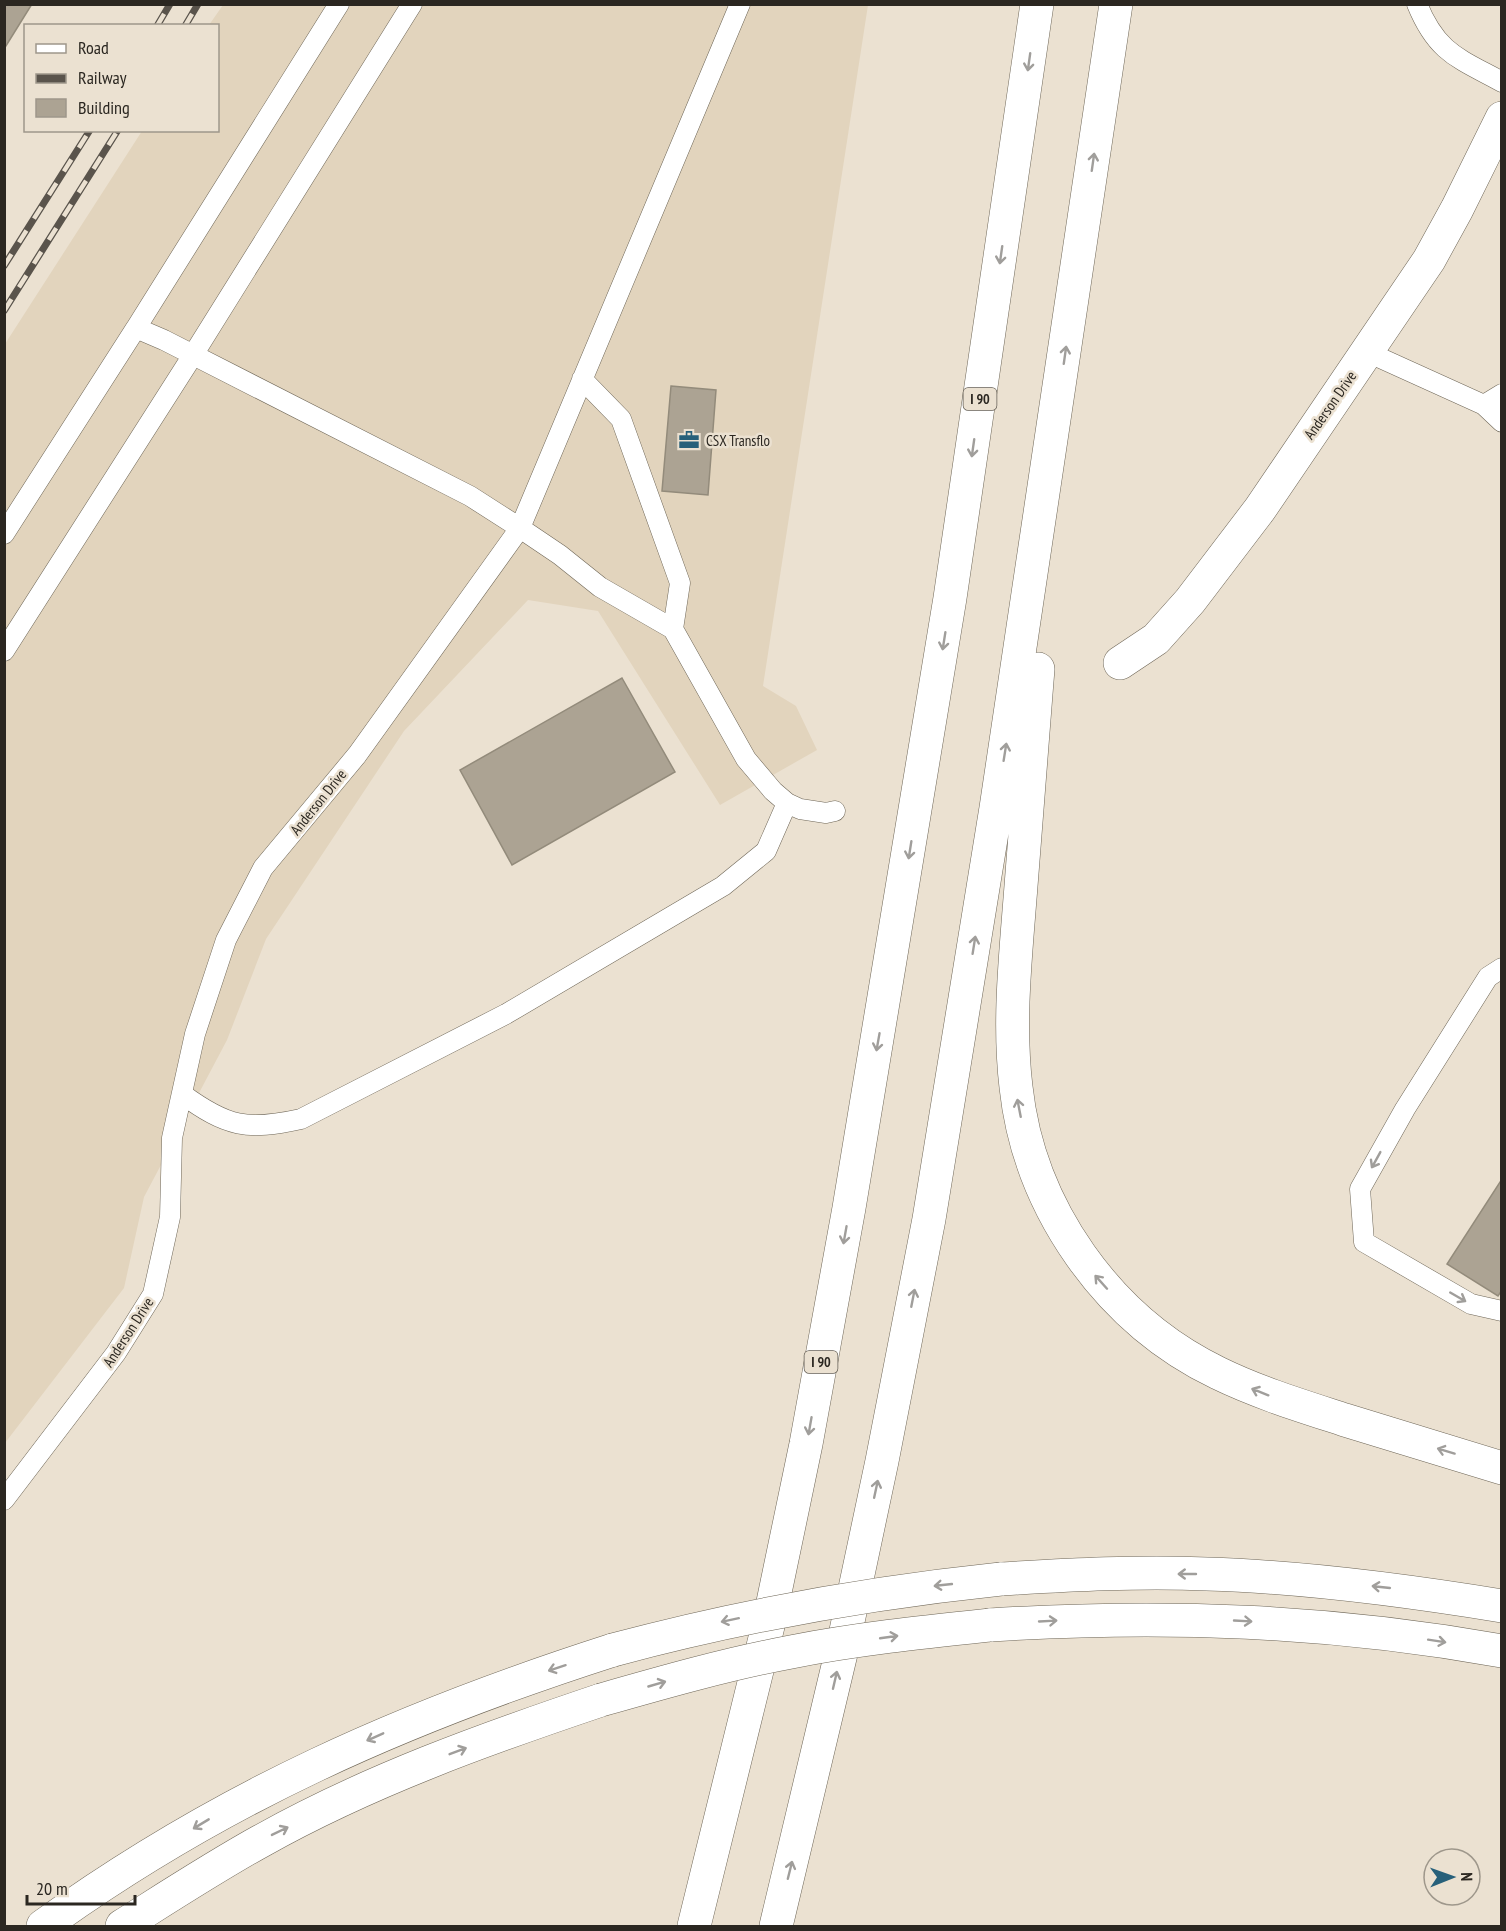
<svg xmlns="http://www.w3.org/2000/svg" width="1506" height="1931" viewBox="0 0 1506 1931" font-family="'PT Sans Narrow',sans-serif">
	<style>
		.built { fill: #e2d4bd }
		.building { fill: #aca393; stroke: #938b7b; stroke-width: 1.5 }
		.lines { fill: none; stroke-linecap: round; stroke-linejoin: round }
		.lane-casing { stroke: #6e6657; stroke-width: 21 }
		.street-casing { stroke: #6e6657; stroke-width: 34 }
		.highway-casing { stroke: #6e6657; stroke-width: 34 }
		.lane { stroke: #fff; stroke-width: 20 }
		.street { stroke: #fff; stroke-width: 33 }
		.highway { stroke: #fff; stroke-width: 33 }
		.rail-casing { stroke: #5a544c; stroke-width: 7 }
		.rail { stroke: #ebe1d1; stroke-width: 4.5; stroke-dasharray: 14; stroke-linecap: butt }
		.highway-bridge-casing { stroke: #6e6657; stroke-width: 34; stroke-linecap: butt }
		.highway-bridge { stroke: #fff; stroke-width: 33 }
		.oneway { stroke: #a09e9b }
		.labels { text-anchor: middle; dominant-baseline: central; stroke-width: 5; stroke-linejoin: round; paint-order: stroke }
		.shield { fill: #ebe1d1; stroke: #655f56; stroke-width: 1.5 }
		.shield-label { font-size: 14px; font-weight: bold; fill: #2b2721 }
		.street-label { font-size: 15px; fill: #2b2721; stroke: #ebe1d1 }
		.poi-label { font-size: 15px; fill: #2b2721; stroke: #ebe1d1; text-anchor: start }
	</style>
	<rect width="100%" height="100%" fill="#ebe1d1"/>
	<path class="built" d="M 223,5 L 868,5 L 763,686 L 796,706 L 817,750 L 720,805 L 598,611 L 528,600 L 404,731 L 266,939 L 227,1040 L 144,1197 L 124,1288 L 5,1443 L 5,344 L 142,131 L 218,130 L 218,26 L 209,25 Z"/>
	<path class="building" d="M 4,4 L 32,4 L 4,49 Z
		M 671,386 L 716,390 L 708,495 L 662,491 Z
		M 622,678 L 675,772 L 512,865 L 460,770 Z
		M 1502,1179 L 1502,1290 L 1498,1296 L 1447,1264 Z"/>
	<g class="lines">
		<g class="lane-casing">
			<path id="lane" d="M 1417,4 C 1437,53 1458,58 1502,82
				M 136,328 L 339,4
				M 1367,352 L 1484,405 L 1502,422
				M 582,379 L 621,419 L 680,583 L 673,629
				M 1484,405 L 1502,394
				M 4,534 L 136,328 L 164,340 L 470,496 L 520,528 L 740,4
				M 4,651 L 193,355 L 412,4
				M 1502,968 L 1488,977 L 1405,1109 L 1360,1189 L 1364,1242 L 1471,1304 L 1502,1311
				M 182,1094 C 227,1127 247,1131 301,1119 L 506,1014 L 723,886 L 766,851 L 787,803
				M 4,1500 L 116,1353 L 153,1294 L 170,1217 L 172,1138 L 195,1034 L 226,940 L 263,868 L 357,755 L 520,528 L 560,555 L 600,587 L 673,629 L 746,759 L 773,791 L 787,803 L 800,809 L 826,813 L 835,811"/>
		</g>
		<g class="street-casing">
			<path id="street" d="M 1120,663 L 1156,639 L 1190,601 L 1260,509 L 1429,260 L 1457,209 L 1502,118"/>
		</g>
		<g class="highway-casing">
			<path id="highway" d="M 1038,669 C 1032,741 1027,813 1021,886 C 1016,952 1008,1020 1016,1087 C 1029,1208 1108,1320 1218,1373 C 1259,1393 1302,1406 1345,1420 C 1397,1436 1449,1452 1502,1468
				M 1001,1579 C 1070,1575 1138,1571 1207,1574 C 1306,1577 1404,1590 1502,1606
				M 990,1625 C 1164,1614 1330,1620 1502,1651
				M 43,1926 C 222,1797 404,1717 613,1650
				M 122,1926 C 168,1897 214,1867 261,1841 C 368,1781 485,1739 601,1700
				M 694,1926 L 768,1626 L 806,1444 L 849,1208 L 950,598 L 1037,4
				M 776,1926 L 843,1645 L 882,1461 L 929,1219 L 996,808 L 1116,4"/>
		</g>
		<use href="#lane" class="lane"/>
		<use href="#street" class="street"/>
		<use href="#highway" class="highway"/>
		<g class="rail-casing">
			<path id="rail" d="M 157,26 L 170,4
				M 185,26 L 198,4
				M 4,266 L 90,130
				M 4,311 L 118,130"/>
		</g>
		<use href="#rail" class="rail"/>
		<g class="highway-bridge-casing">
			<path id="highway-bridge" d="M 613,1650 C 743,1615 867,1593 1001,1579
				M 601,1700 C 664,1682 727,1664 791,1652 C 857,1639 924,1632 990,1625"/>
		</g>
		<use href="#highway-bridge" class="highway-bridge"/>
	</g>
	<defs><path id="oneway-shaft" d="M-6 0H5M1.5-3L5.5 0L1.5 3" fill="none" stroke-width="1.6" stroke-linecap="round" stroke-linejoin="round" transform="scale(1.5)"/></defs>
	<g class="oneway">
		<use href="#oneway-shaft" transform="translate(1029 62) rotate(98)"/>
		<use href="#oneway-shaft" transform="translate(1093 162) rotate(-82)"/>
		<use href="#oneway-shaft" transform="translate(1001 255) rotate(98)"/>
		<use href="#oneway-shaft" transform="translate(1065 355) rotate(-82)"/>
		<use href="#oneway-shaft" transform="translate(973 448) rotate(98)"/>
		<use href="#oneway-shaft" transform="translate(944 641) rotate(99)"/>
		<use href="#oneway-shaft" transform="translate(1005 752) rotate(-81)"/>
		<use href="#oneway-shaft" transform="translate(910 850) rotate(99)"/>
		<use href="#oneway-shaft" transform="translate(974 945) rotate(-81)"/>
		<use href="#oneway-shaft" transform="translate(878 1042) rotate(100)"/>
		<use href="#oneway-shaft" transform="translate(1019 1108) rotate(-101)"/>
		<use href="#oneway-shaft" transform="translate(1376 1160) rotate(119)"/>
		<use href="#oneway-shaft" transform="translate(845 1235) rotate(100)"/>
		<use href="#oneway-shaft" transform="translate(1101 1282) rotate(-132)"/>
		<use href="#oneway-shaft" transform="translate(1458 1297) rotate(30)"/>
		<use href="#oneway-shaft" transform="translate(913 1298) rotate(-79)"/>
		<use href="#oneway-shaft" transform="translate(1260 1392) rotate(-158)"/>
		<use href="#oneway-shaft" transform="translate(810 1426) rotate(100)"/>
		<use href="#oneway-shaft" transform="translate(1446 1451) rotate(-163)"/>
		<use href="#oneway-shaft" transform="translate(876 1489) rotate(-78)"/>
		<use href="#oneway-shaft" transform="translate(1187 1574) rotate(-180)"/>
		<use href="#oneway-shaft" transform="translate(943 1585) rotate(174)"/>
		<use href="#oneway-shaft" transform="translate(1381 1587) rotate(-174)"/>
		<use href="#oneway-shaft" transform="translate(730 1620) rotate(168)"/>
		<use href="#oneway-shaft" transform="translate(1048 1621) rotate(-3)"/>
		<use href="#oneway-shaft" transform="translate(1243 1621) rotate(3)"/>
		<use href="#oneway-shaft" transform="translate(889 1637) rotate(-8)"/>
		<use href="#oneway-shaft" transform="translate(1437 1641) rotate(9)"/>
		<use href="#oneway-shaft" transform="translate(557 1668) rotate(162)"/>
		<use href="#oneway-shaft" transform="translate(835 1680) rotate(-77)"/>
		<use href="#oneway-shaft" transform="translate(657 1684) rotate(-16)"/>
		<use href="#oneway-shaft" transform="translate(375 1737) rotate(156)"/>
		<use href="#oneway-shaft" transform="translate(458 1751) rotate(-21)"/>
		<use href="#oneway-shaft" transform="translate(201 1824) rotate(149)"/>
		<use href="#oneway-shaft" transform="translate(280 1831) rotate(-26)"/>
		<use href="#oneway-shaft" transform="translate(790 1870) rotate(-76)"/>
	</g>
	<defs>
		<g id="office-bare" transform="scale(1.62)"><path d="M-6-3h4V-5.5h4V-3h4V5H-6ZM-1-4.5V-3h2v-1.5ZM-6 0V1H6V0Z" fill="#27607a" stroke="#ebe1d1" stroke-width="2.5" paint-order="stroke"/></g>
	</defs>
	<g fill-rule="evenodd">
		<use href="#office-bare" x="689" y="440"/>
	</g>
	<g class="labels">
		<g class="shield">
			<rect x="963.5" y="388" width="33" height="22" rx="4.5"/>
			<rect x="804.5" y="1351" width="33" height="22" rx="4.5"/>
		</g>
		<g class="shield-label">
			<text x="980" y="399">I 90</text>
			<text x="821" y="1362">I 90</text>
		</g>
		<g class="street-label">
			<text transform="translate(1330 405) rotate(-55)">Anderson Drive</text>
			<text transform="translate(318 802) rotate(-51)">Anderson Drive</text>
			<text transform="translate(128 1332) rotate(-57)">Anderson Drive</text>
		</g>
		<g class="poi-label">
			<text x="706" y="440">CSX Transflo</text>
		</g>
	</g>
	<rect width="1506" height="1931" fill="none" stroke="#2b2721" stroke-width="12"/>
	<rect x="24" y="24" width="195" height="108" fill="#ebe1d1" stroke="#9e978b" stroke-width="1.5"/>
	<rect x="36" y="44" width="30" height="9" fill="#ffffff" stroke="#9e978b" stroke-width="1.5"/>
	<text x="78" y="54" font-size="18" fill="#2b2721">Road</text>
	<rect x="36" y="74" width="30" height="9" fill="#5a544c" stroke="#9e978b" stroke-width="1.5"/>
	<text x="78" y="84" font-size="18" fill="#2b2721">Railway</text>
	<rect x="36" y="99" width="30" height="18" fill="#aca393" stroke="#9e978b" stroke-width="1.5"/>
	<text x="78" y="114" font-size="18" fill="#2b2721">Building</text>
	<g transform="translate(1452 1877) rotate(89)"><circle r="28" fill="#ebe1d1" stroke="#9e978b" stroke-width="1.5"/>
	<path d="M0-4.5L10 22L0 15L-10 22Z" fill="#27607a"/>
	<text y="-9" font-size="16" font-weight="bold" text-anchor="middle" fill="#2b2721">N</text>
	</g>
	<path d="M27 1895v9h108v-9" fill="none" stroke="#2b2721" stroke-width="3"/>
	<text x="36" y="1895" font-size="18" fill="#2b2721" stroke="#ebe1d1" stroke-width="4.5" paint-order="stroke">20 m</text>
</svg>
